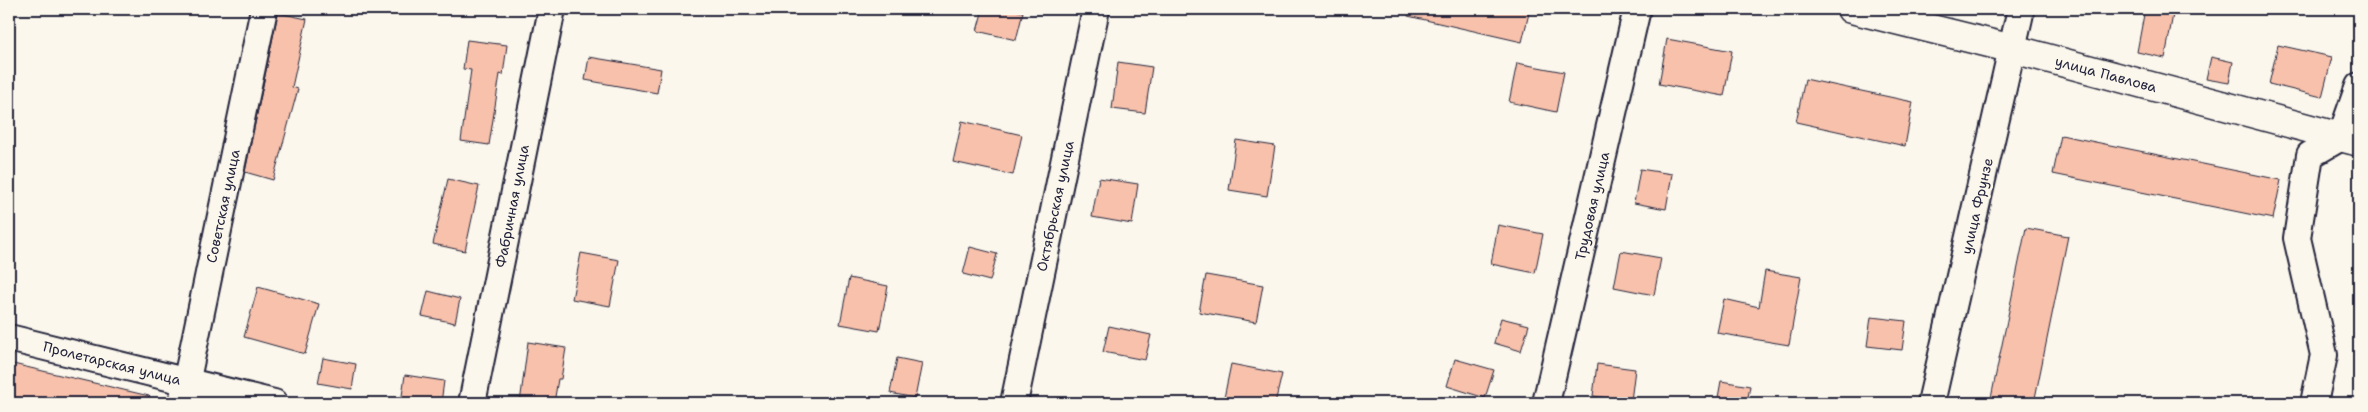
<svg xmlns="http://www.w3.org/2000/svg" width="2368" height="412" viewBox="0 0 2368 412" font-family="'Shantell Sans',sans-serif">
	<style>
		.building { fill: #f8c1ab; stroke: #22223b }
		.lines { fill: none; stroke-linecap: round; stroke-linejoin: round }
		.street-casing { stroke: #22223b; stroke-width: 30 }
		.secondary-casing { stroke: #22223b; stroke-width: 31 }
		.street { stroke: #fbf7ec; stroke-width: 26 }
		.secondary { stroke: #fbf7ec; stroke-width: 28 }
		.labels { text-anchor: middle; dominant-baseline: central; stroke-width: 5; stroke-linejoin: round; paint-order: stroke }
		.street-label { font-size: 14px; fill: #22223b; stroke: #fbf7ec }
	</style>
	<rect width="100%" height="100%" fill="#fbf7ec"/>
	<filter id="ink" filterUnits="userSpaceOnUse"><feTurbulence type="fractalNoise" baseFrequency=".02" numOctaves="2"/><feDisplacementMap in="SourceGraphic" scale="10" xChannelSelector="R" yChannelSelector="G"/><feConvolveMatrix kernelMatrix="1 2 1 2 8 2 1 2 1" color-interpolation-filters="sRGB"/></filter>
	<g filter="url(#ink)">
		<path class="building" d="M 983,9 L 1010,9 L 1023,12 L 1016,40 L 977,31 Z
			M 1409,9 L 1530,9 L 1522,42 L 1408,16 Z
			M 2145,9 L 2174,9 L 2165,58 L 2137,52 Z
			M 278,13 L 307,19 L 292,87 L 298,89 L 273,180 L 245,172 Z
			M 1667,39 L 1732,51 L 1724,96 L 1659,84 Z
			M 467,40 L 507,45 L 503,75 L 500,74 L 489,145 L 461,141 L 471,70 L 463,69 Z
			M 2278,45 L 2332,57 L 2322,97 L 2269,84 Z
			M 589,57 L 661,69 L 657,93 L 585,80 Z
			M 2211,57 L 2233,62 L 2229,83 L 2206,79 Z
			M 1118,62 L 1152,67 L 1145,113 L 1112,109 Z
			M 1517,63 L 1564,72 L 1556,112 L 1509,102 Z
			M 1805,79 L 1913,102 L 1905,146 L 1796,122 Z
			M 962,121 L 1022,135 L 1013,175 L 953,162 Z
			M 2061,135 L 2281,180 L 2273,219 L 2053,174 Z
			M 1236,140 L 1275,146 L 1267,196 L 1229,190 Z
			M 1640,169 L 1672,174 L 1666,209 L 1634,203 Z
			M 1099,178 L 1138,184 L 1132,224 L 1092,217 Z
			M 448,179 L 479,186 L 465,251 L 433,244 Z
			M 1498,225 L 1543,234 L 1535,273 L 1491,264 Z
			M 2026,228 L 2068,236 L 2034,403 L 1990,403 Z
			M 970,247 L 997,254 L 990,281 L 963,274 Z
			M 1621,251 L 1661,258 L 1654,295 L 1614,287 Z
			M 581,253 L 619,260 L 610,306 L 572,299 Z
			M 1765,271 L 1801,277 L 1789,345 L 1717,333 L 1724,299 L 1759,307 Z
			M 1206,275 L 1263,285 L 1256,322 L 1199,312 Z
			M 849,278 L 888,286 L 879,331 L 840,324 Z
			M 258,287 L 319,304 L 305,354 L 244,337 Z
			M 428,291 L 460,299 L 455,323 L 422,316 Z
			M 1871,317 L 1906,321 L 1902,350 L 1867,346 Z
			M 1501,318 L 1529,325 L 1521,351 L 1494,343 Z
			M 1109,326 L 1151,335 L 1145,360 L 1103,352 Z
			M 528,342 L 566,348 L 561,379 L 558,379 L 554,403 L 520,403 Z
			M 323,358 L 356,364 L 352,389 L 318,383 Z
			M 897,358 L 922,363 L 915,398 L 890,393 Z
			M 1455,359 L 1494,370 L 1485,398 L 1447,386 Z
			M 9,363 L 149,396 L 148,403 L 9,403 Z
			M 1231,364 L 1282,374 L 1275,403 L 1223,403 Z
			M 1597,364 L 1635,369 L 1631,401 L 1593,396 Z
			M 405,375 L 444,381 L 441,403 L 401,403 Z
			M 1721,381 L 1750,386 L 1747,403 L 1717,403 Z"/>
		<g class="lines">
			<g class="street-casing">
				<path id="street" d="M 9,338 L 274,403
					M 182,403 L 264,9
					M 472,403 L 552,9
					M 1014,403 L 1096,9
					M 1546,403 L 1637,9
					M 1931,403 L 2021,9
					M 2314,403 L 2324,355 L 2297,238 L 2310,155 L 2341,137 L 2359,86"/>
			</g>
			<g class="secondary-casing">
				<path id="secondary" d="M 1851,9 L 2013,49 L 2359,142"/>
			</g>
			<use href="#street" class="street"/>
			<use href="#secondary" class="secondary"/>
		</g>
	</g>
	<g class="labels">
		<g class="street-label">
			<text transform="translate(2106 74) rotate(15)">улица Павлова</text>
			<text transform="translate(223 206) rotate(-78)">Советская улица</text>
			<text transform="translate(512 206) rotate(-79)">Фабричная улица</text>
			<text transform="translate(1055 206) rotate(-78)">Октябрьская улица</text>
			<text transform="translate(1592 206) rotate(-77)">Трудовая улица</text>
			<text transform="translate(1977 206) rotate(-77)">улица Фрунзе</text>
			<text transform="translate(112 363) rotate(14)">Пролетарская улица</text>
		</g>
	</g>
	<rect width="2368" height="412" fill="none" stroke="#fbf7ec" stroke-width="30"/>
	<rect x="15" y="15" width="2338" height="382" fill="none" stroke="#22223b" stroke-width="2" filter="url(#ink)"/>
</svg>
